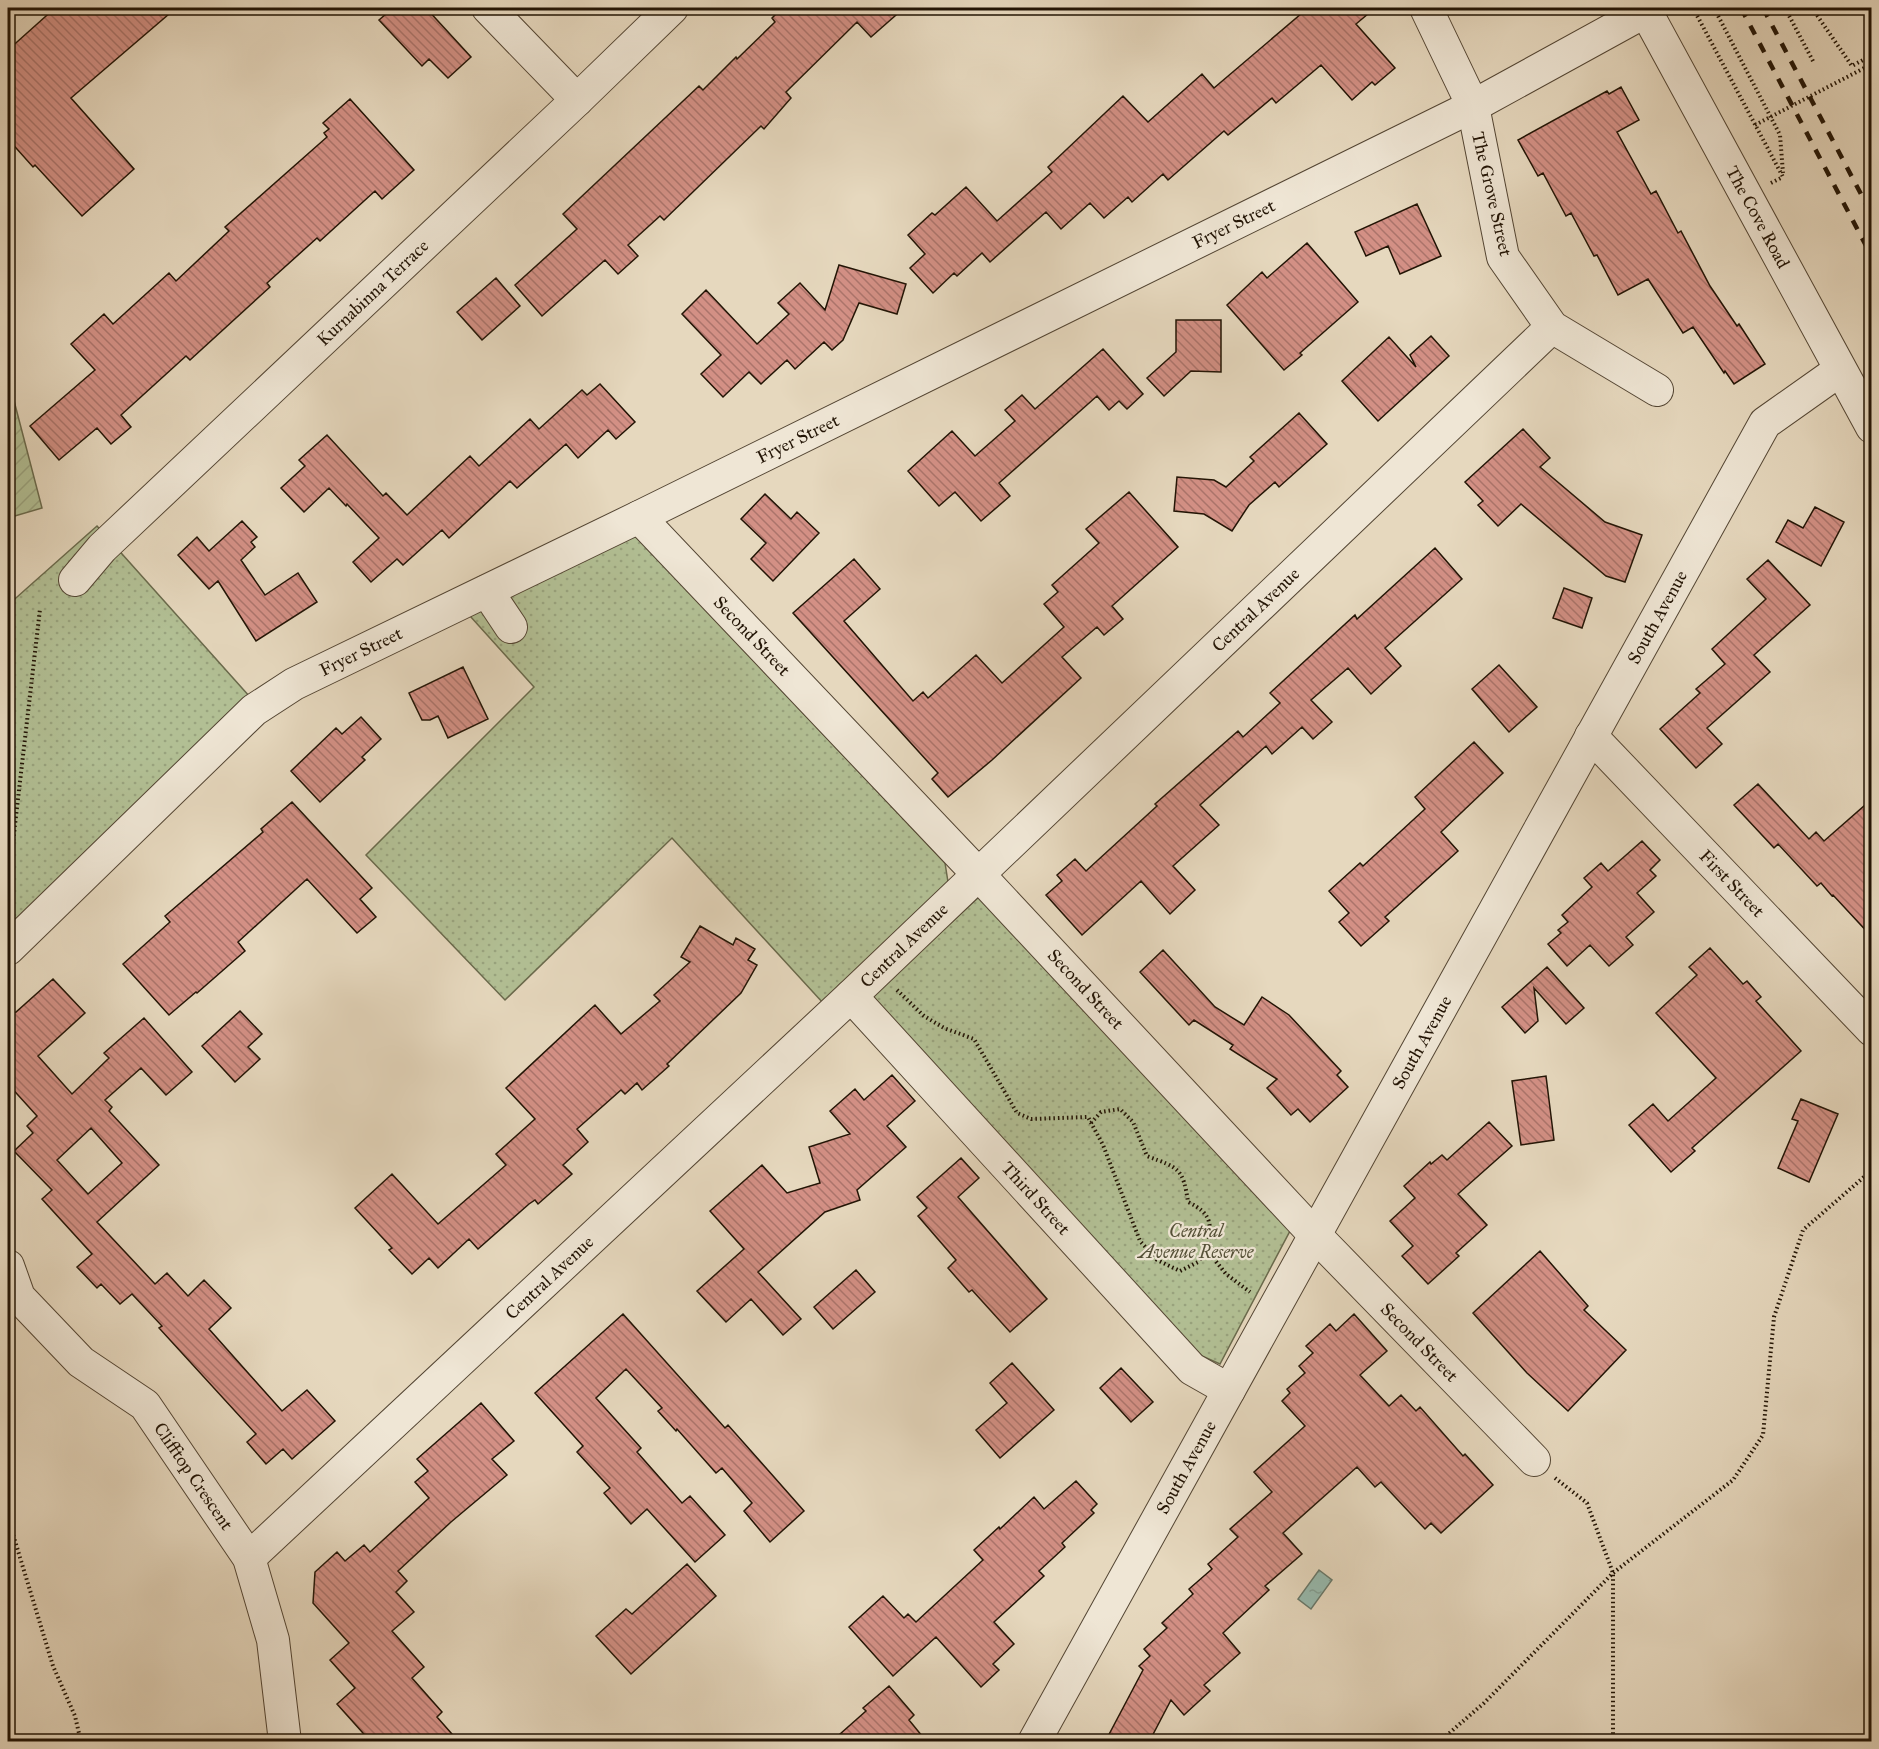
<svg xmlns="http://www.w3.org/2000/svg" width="1879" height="1749" viewBox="0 0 1879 1749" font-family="'IM FELL Great Primer',serif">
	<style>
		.park { fill: url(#park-dots); stroke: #6a6a4c; stroke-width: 1.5 }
		.garden { fill: url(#garden-furrows); stroke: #6a6a4c; stroke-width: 1.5 }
		.water { fill: url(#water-ripples); stroke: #68786a; stroke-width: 1.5 }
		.building { fill: url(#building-back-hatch); stroke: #221405; stroke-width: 1.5; fill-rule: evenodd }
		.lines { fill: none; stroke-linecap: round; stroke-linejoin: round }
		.minor-casing { stroke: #534533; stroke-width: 34 }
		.path { stroke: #221405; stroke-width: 4; stroke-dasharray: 1.5 3; stroke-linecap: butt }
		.minor { stroke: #efe6d5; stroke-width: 32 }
		.rail { stroke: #221405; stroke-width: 4.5; stroke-dasharray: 10 10; stroke-linecap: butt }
		.path-bridge { stroke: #221405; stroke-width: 4; stroke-dasharray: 1.5 3; stroke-linecap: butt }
		.labels { text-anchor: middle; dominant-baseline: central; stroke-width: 4.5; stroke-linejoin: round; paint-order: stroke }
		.street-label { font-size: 18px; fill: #221405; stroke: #efe6d5 }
		.park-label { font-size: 18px; font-style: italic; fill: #545037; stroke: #efe6d5 }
	</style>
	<defs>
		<pattern id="park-dots" width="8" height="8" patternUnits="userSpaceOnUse" patternTransform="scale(1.5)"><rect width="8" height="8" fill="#b2bf94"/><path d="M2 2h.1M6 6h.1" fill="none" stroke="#99a37e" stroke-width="1.8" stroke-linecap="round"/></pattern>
		<pattern id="garden-furrows" width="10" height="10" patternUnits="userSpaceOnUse" patternTransform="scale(1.5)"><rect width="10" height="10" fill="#b2bf94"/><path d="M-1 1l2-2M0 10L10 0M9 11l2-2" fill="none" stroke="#99a37e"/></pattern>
		<pattern id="water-ripples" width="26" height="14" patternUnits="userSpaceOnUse" patternTransform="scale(1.5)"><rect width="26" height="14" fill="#97baae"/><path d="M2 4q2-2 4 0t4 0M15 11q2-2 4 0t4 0" fill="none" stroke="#829f94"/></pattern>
		<pattern id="building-back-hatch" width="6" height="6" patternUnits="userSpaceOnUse" patternTransform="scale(1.5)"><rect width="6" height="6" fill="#d39085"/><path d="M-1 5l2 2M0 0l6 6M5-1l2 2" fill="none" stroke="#ab746b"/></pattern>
	</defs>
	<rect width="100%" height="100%" fill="#e6d8be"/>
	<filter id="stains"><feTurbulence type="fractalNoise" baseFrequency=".00333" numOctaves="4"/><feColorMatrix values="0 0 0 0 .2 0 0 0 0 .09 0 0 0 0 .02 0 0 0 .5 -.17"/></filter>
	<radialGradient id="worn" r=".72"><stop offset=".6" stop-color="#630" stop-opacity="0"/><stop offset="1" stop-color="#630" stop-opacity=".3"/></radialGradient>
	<path class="park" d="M 97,526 L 250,697 L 8,932 L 8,605 Z
		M 634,534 L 945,863 L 948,882 L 823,1003 L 672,838 L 505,1000 L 366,855 L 534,687 L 470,616 Z
		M 980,896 L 1291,1229 L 1220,1364 L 1193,1352 L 870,998 Z"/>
	<path class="garden" d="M 12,393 L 42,508 L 8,518 L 8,395 Z"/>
	<path class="water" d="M 1319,1570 L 1332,1580 L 1311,1609 L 1298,1599 Z"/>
	<path class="building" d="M 55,8 L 176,8 L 71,98 L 134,169 L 82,216 L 35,165 L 33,167 L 8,139 L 8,50 Z
		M 393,8 L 426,8 L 471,57 L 448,78 L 429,59 L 422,66 L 379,20 Z
		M 782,8 L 904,8 L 871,37 L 857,22 L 786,92 L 791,98 L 764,129 L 761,126 L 664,220 L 660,216 L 628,245 L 638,256 L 618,274 L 605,260 L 542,316 L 515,285 L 577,229 L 563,214 L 699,86 L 703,90 L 736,57 L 737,59 L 775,22 L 772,18 Z
		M 1308,8 L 1375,8 L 1356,24 L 1395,68 L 1375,85 L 1372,82 L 1352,100 L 1321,65 L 1276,103 L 1272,98 L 1228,135 L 1224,131 L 1168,180 L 1163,174 L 1132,202 L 1128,197 L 1104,218 L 1090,203 L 1061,229 L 1046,212 L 990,262 L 982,253 L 957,276 L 954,273 L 933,293 L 910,268 L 925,254 L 908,235 L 932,213 L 935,215 L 966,187 L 997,221 L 1052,172 L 1048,167 L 1123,96 L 1148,122 L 1202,74 L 1214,88 Z
		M 1621,87 L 1639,120 L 1617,132 L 1651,194 L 1656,191 L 1678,233 L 1681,231 L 1710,286 L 1737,326 L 1739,324 L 1765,364 L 1734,384 L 1725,371 L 1724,373 L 1693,327 L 1683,333 L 1648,279 L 1618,295 L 1597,255 L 1594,256 L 1571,213 L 1566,216 L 1543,173 L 1538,176 L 1518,140 L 1607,91 L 1609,94 Z
		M 350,99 L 414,170 L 382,199 L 375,191 L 320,241 L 317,238 L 267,283 L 270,287 L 190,360 L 186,356 L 121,415 L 131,427 L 111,444 L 97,428 L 59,460 L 30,426 L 95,370 L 71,344 L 104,314 L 113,324 L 169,273 L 176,281 L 229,231 L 225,227 L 327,137 L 324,133 L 329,129 L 323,123 Z
		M 1417,204 L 1441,256 L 1400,274 L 1388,246 L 1366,256 L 1355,232 Z
		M 1307,243 L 1358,302 L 1300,353 L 1302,355 L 1284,370 L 1227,305 L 1262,272 L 1267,278 Z
		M 839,265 L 906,284 L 897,314 L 859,303 L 843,340 L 832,350 L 824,342 L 795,369 L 787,360 L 761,384 L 749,372 L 723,397 L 701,374 L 721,355 L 682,314 L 706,290 L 757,344 L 789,314 L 778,303 L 800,283 L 825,310 Z
		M 496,278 L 520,306 L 482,340 L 457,312 Z
		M 1176,320 L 1221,320 L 1221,372 L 1191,371 L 1164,396 L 1147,378 L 1176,352 Z
		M 1431,336 L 1449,356 L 1378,421 L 1342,381 L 1389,337 L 1416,367 L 1410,355 Z
		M 1103,349 L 1143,394 L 1127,409 L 1119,401 L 1109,410 L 1097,396 L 999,483 L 1010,496 L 981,521 L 955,492 L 939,506 L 908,471 L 952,431 L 975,456 L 1015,421 L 1005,410 L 1022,395 L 1035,409 Z
		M 600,384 L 635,422 L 616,439 L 608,430 L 578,458 L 566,444 L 517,488 L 510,481 L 449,538 L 442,530 L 403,565 L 397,559 L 371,582 L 353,562 L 379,538 L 347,504 L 346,506 L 329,488 L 304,512 L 281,488 L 305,466 L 299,460 L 327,435 L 383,496 L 386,493 L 407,515 L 470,456 L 479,466 L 530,419 L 539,429 L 582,390 L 587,395 Z
		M 1299,413 L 1327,444 L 1279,487 L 1275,482 L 1249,505 L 1232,531 L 1204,514 L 1174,511 L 1177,477 L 1214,480 L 1226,487 L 1254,461 L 1250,457 Z
		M 1523,429 L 1550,458 L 1540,467 L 1605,522 L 1642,535 L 1625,582 L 1606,576 L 1521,504 L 1498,526 L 1478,505 L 1483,501 L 1465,482 Z
		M 1129,492 L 1178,547 L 1112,606 L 1123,619 L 1104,635 L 1097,627 L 1062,657 L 1081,678 L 992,760 L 948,797 L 932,779 L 938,773 L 793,613 L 854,559 L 880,589 L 844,621 L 913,701 L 923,692 L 928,698 L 976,655 L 1002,683 L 1064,627 L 1044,604 L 1058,592 L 1052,585 L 1099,543 L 1086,529 Z
		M 765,494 L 791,519 L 797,512 L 819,533 L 773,581 L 751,559 L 766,543 L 741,519 Z
		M 1815,507 L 1844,522 L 1821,566 L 1776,542 L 1788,520 L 1803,528 Z
		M 242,521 L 257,537 L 251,542 L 255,547 L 241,560 L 265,595 L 298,573 L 317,602 L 256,641 L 218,581 L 209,589 L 178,555 L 197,537 L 209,551 Z
		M 1435,548 L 1462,579 L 1385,648 L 1401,666 L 1371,694 L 1348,668 L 1311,700 L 1332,722 L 1313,739 L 1302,727 L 1272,754 L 1266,746 L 1200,805 L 1219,825 L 1173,866 L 1195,890 L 1170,914 L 1141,881 L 1082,935 L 1046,895 L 1062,881 L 1057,875 L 1075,859 L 1086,871 L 1157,806 L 1155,804 L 1238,731 L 1243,737 L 1280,703 L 1270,693 L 1355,615 L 1357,619 Z
		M 1768,560 L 1810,605 L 1754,655 L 1770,672 L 1707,728 L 1722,744 L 1696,768 L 1660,729 L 1700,693 L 1696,689 L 1725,664 L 1712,649 L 1766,599 L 1747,579 Z
		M 1564,588 L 1592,598 L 1582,628 L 1553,618 Z
		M 1499,665 L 1537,707 L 1509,732 L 1472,689 Z
		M 463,667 L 488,719 L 448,738 L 438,716 L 430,720 L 422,720 L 409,693 Z
		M 361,717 L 381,739 L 362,757 L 365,760 L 320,802 L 291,771 L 336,728 L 342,734 Z
		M 1474,742 L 1503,773 L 1441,832 L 1458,851 L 1385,917 L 1389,921 L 1361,946 L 1339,922 L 1349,913 L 1329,891 L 1360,863 L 1363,866 L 1425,809 L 1415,797 Z
		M 1758,784 L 1809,839 L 1816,832 L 1824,841 L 1872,799 L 1872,937 L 1833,895 L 1832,896 L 1821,883 L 1817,886 L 1778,844 L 1774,848 L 1734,805 Z
		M 292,802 L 372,888 L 360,899 L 376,917 L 357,933 L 307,879 L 238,942 L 245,951 L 197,993 L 196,992 L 169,1015 L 123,964 L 170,922 L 165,916 L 263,832 L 261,829 Z
		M 1642,841 L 1660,860 L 1650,870 L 1656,876 L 1637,893 L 1654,912 L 1626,937 L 1633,945 L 1609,966 L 1590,945 L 1567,966 L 1548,944 L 1561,933 L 1558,930 L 1568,922 L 1562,915 L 1592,887 L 1584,878 L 1601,863 L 1608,871 Z
		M 700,926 L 733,945 L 736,938 L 755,949 L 748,960 L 757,965 L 741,993 L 667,1064 L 669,1066 L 642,1090 L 637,1083 L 625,1094 L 621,1090 L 577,1129 L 588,1142 L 563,1165 L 572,1174 L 538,1204 L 535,1200 L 529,1204 L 478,1249 L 469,1239 L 438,1268 L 429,1258 L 412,1274 L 389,1250 L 392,1248 L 355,1208 L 392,1174 L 438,1224 L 506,1165 L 496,1154 L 535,1119 L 506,1088 L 595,1005 L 621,1034 L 660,1001 L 654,995 L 690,962 L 681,957 Z
		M 1710,948 L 1743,984 L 1747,981 L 1761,997 L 1756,1001 L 1801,1051 L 1692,1148 L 1695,1151 L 1671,1172 L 1629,1125 L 1653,1104 L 1668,1121 L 1716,1078 L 1656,1013 L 1697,975 L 1689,967 Z
		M 1163,950 L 1215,1007 L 1244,1025 L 1262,997 L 1289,1015 L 1341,1071 L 1337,1075 L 1348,1087 L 1310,1122 L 1298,1109 L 1291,1115 L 1267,1088 L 1277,1079 L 1230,1049 L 1233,1045 L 1194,1020 L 1189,1025 L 1140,972 Z
		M 1547,967 L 1584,1008 L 1566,1024 L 1534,988 L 1538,1021 L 1525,1033 L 1502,1007 Z
		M 53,979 L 85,1013 L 38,1056 L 72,1094 L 109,1058 L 104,1053 L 144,1018 L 192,1072 L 166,1095 L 141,1068 L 105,1100 L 112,1107 L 109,1111 L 159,1165 L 97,1222 L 155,1284 L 167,1273 L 188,1296 L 204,1280 L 231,1308 L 209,1329 L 282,1411 L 307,1390 L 335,1421 L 292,1459 L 283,1449 L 266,1464 L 247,1442 L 256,1434 L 159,1328 L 162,1326 L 132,1294 L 120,1304 L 101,1284 L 97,1288 L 77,1267 L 92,1254 L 42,1199 L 52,1190 L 14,1151 L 33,1133 L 27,1126 L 37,1116 L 8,1084 L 8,1014 L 16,1012 ZM 91,1128 L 122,1163 L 88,1194 L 57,1160 Z
		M 240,1011 L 262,1034 L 248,1047 L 260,1059 L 235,1082 L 202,1046 Z
		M 892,1075 L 915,1101 L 887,1126 L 906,1147 L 857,1190 L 860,1200 L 825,1212 L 758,1272 L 801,1319 L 783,1335 L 751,1299 L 726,1322 L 697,1291 L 744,1249 L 710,1211 L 762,1165 L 787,1193 L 820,1183 L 809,1147 L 850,1134 L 830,1111 L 855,1089 L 864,1100 Z
		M 1546,1076 L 1554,1140 L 1521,1145 L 1512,1081 Z
		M 1801,1099 L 1838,1114 L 1809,1182 L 1778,1168 L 1798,1121 L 1792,1119 Z
		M 1489,1122 L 1512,1146 L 1458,1194 L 1487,1225 L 1456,1253 L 1459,1256 L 1428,1284 L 1402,1256 L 1413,1246 L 1390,1221 L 1415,1198 L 1404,1186 L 1430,1162 L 1431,1164 L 1442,1155 L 1447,1160 Z
		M 961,1158 L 979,1178 L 958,1197 L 1047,1299 L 1010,1332 L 972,1290 L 969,1292 L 948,1268 L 956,1260 L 918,1216 L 927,1208 L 917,1197 Z
		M 1540,1251 L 1588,1306 L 1584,1310 L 1626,1350 L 1568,1411 L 1527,1373 L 1473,1313 Z
		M 856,1270 L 875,1292 L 833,1329 L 814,1307 Z
		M 623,1314 L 725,1428 L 728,1425 L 804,1511 L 770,1542 L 744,1511 L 752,1503 L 722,1468 L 716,1473 L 677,1429 L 676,1431 L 658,1411 L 662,1408 L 626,1369 L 596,1398 L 641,1448 L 637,1452 L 682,1503 L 690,1496 L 725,1535 L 695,1562 L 647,1509 L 631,1524 L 604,1493 L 610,1488 L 577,1452 L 583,1446 L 535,1393 Z
		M 1354,1314 L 1387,1351 L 1360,1375 L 1389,1406 L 1401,1395 L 1416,1411 L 1420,1407 L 1463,1456 L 1465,1454 L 1493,1485 L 1441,1533 L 1431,1523 L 1425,1529 L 1381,1482 L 1375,1487 L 1357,1467 L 1283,1533 L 1302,1554 L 1265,1586 L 1269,1590 L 1223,1633 L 1240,1653 L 1204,1685 L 1210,1691 L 1184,1715 L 1171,1700 L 1149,1742 L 1105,1742 L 1143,1670 L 1139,1666 L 1150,1656 L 1144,1649 L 1167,1628 L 1162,1623 L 1193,1594 L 1189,1589 L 1212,1569 L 1208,1564 L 1238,1537 L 1230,1529 L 1272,1492 L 1254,1472 L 1305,1426 L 1282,1401 L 1290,1393 L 1287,1389 L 1305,1373 L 1299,1366 L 1313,1353 L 1306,1346 L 1330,1324 L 1336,1331 Z
		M 1012,1363 L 1054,1410 L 1000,1458 L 976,1430 L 1007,1403 L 990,1383 Z
		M 1121,1368 L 1153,1402 L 1131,1422 L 1100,1388 Z
		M 481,1403 L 514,1441 L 492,1459 L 507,1475 L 451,1522 L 398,1571 L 407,1581 L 396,1592 L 414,1612 L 392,1631 L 424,1667 L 412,1678 L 442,1712 L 437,1717 L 459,1742 L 371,1742 L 337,1704 L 355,1688 L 330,1660 L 349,1643 L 313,1603 L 315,1572 L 337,1552 L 345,1561 L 364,1545 L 370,1552 L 429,1498 L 415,1482 L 428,1471 L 417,1459 Z
		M 1076,1481 L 1097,1504 L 1091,1510 L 1094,1513 L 1062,1543 L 1065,1547 L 1039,1571 L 1044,1576 L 994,1622 L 1014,1644 L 993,1664 L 999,1670 L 981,1687 L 936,1637 L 893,1676 L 849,1627 L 883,1596 L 904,1618 L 908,1614 L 916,1622 L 983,1560 L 974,1550 L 999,1527 L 1000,1529 L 1034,1497 L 1044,1509 Z
		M 687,1564 L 716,1596 L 631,1674 L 596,1636 L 626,1609 L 632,1614 Z
		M 889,1686 L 914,1715 L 909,1720 L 927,1742 L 831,1742 L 866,1711 L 863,1708 Z"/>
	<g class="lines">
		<g class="minor-casing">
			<g id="minor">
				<path d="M 488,8 L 577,100"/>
				<path d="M 1426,8 L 1473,106 L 1503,257 L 1552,327 L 1657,390"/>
				<path id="s1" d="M 1644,8 L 1872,427"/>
				<path id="s2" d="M 639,517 L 979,875 L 1314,1234 L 1534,1460"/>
				<path id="s3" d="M 75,580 L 102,548 L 577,100 L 672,8"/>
				<path d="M 487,591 L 511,627"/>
				<path id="s4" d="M 1591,736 L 1872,1030"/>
				<path id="s5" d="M 8,949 L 254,710 L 294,684 L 639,517 L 1473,106 L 1646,11"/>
				<path id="s6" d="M 851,996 L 1192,1369 L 1229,1390"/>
				<path id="s7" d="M 8,1266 L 19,1297 L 81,1362 L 145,1405 L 249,1558 L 273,1640 L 285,1742"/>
				<path id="s8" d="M 249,1558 L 851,996 L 1552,327"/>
				<path id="s9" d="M 1034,1742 L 1765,423 L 1840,370"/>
			</g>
		</g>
		<path class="path" d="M 1693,8 L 1783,177
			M 1714,8 L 1780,135 L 1783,173
			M 1785,8 L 1814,63
			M 1812,8 L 1852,66 L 1872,55
			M 1771,183 L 1783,177
			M 8,885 L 40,609
			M 897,990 L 924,1016 L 944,1028 L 974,1039 L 1017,1113 L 1031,1119 L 1088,1117 L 1103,1145 L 1140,1241 L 1157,1260 L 1180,1271 L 1198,1262 L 1207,1250 L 1226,1274 L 1250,1292
			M 1091,1123 L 1101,1112 L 1120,1109 L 1133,1122 L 1147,1156 C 1178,1168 1183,1167 1188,1202 C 1213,1214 1212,1225 1207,1250
			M 1555,1478 L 1587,1503 L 1613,1573 L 1613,1742
			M 8,1518 L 53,1666 L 75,1716 L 81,1742
			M 1439,1742 L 1484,1703 L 1613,1573 L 1733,1480 L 1763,1435 L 1774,1317 L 1803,1230 L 1872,1170"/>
		<use href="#minor" class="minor"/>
		<path class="rail" d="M 1741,8 L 1872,257
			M 1763,8 L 1872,215"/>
		<path class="path-bridge" d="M 1755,125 L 1872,64"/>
	</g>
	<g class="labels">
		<g class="street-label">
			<text transform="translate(1492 194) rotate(77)">The Grove Street</text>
			<text stroke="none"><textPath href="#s1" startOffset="238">The Cove Road</textPath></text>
			<text stroke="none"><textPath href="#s5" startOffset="1437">Fryer Street</textPath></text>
			<text stroke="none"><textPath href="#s3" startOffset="414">Kurnabinna Terrace</textPath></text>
			<text stroke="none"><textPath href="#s5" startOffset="951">Fryer Street</textPath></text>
			<text stroke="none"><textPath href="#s8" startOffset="1383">Central Avenue</textPath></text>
			<text stroke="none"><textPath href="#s9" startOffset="1286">South Avenue</textPath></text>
			<text stroke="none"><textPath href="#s2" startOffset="164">Second Street</textPath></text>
			<text stroke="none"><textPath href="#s5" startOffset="465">Fryer Street</textPath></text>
			<text stroke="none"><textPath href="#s4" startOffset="204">First Street</textPath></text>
			<text stroke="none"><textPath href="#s8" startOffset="897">Central Avenue</textPath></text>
			<text stroke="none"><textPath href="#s2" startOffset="650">Second Street</textPath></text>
			<text stroke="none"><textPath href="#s9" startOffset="800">South Avenue</textPath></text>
			<text stroke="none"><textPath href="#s6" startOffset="274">Third Street</textPath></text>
			<text stroke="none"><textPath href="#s8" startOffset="411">Central Avenue</textPath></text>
			<text stroke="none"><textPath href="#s2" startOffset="1136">Second Street</textPath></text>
			<text stroke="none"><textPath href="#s9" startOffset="314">South Avenue</textPath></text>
			<text stroke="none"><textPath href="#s7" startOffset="286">Clifftop Crescent</textPath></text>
		</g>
		<g class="park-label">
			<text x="1196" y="1231">Central<tspan x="1196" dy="21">Avenue Reserve</tspan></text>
		</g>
	</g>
	<rect width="1879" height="1749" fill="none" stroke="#e6d8be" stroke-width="30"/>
	<rect x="9" y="9" width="1861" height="1731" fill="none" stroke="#221405" stroke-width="3"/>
	<rect x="15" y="15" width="1849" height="1719" fill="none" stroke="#221405" stroke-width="1.5"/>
	<rect width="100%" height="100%" filter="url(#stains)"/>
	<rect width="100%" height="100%" fill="url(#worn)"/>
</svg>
